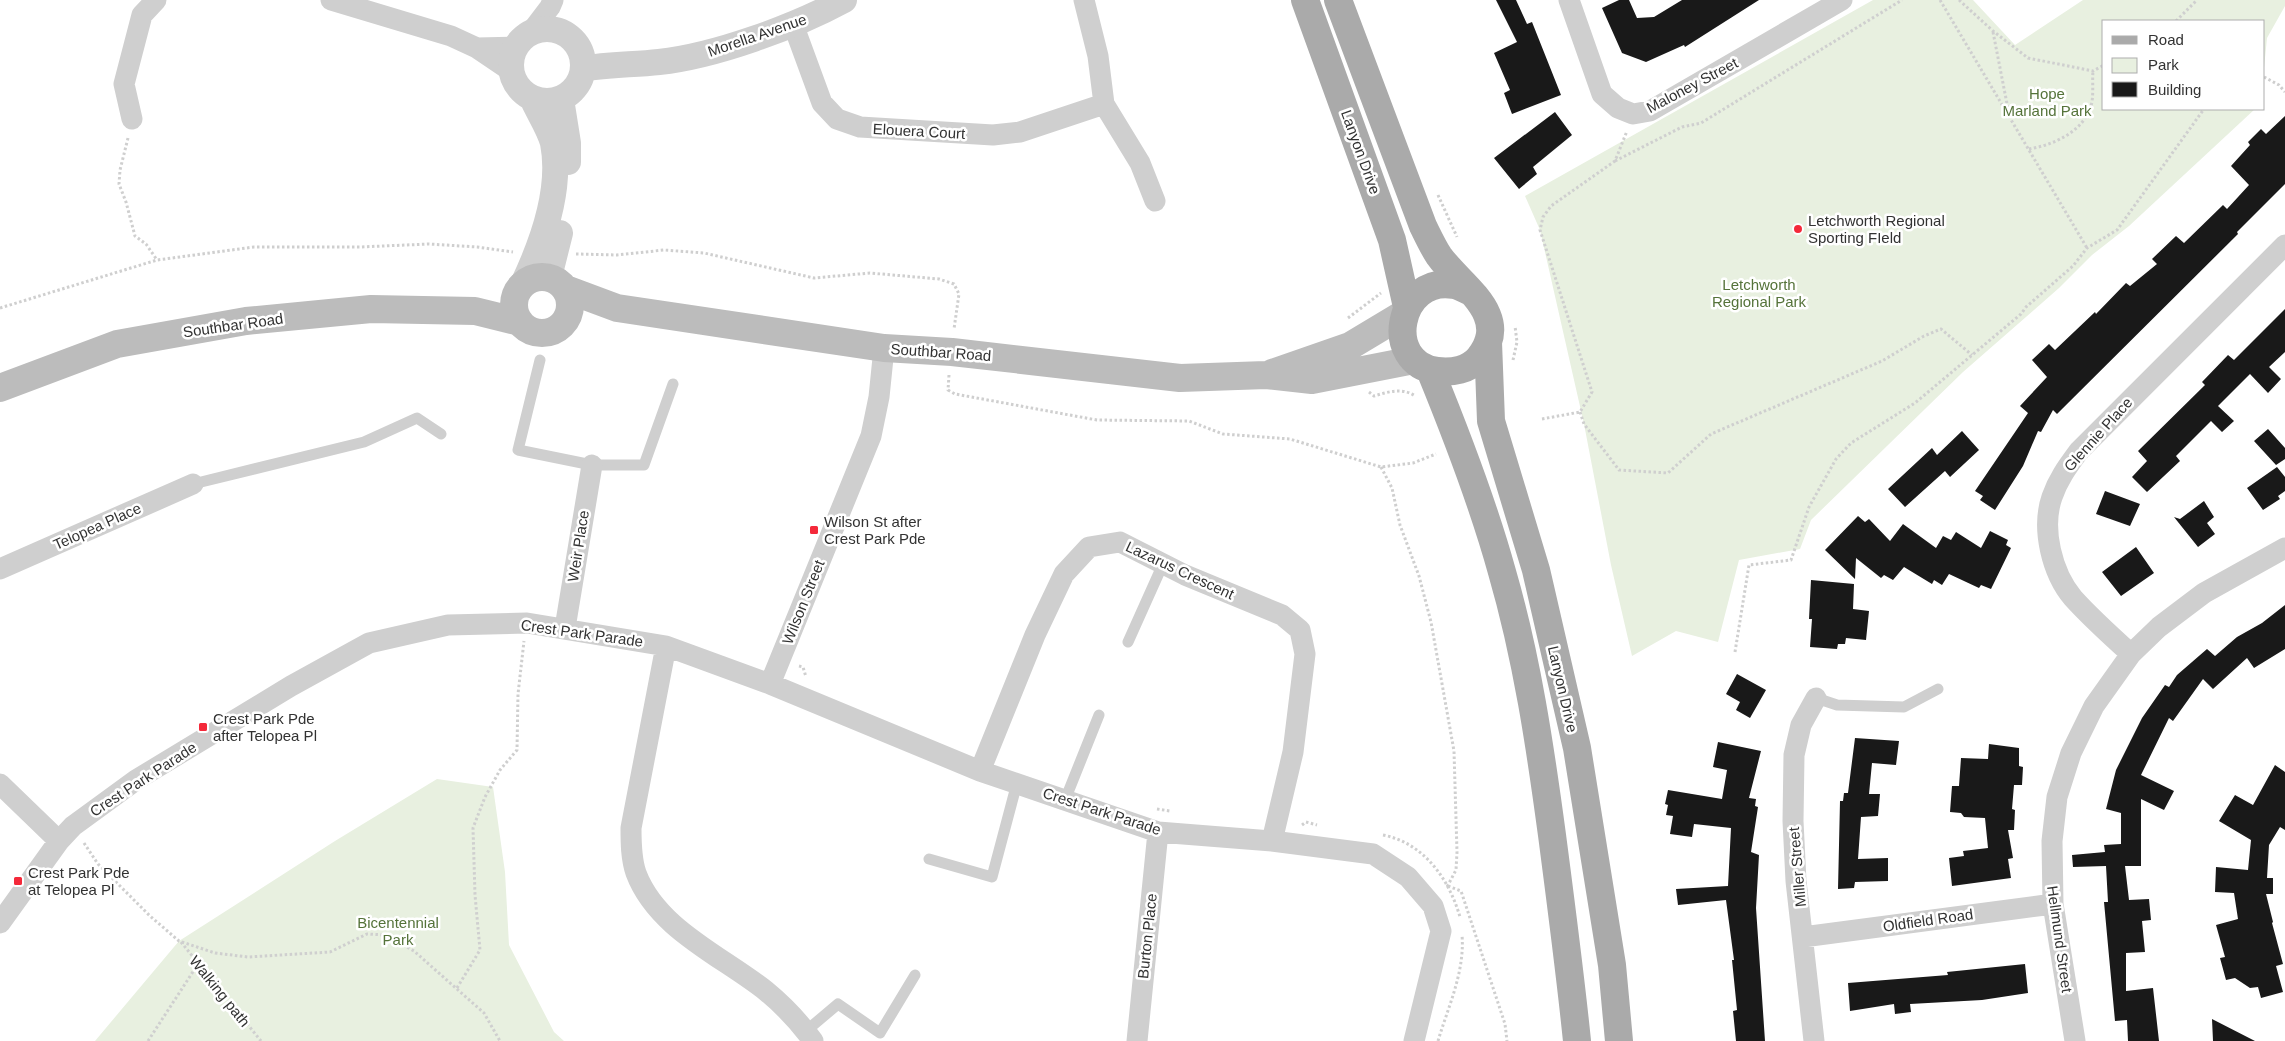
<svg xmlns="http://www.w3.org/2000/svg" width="2285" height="1041" viewBox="0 0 2285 1041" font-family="Arial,sans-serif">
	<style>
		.green { fill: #e8f0e0 }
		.building { fill: #191919 }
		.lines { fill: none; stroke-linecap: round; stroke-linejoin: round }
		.path { stroke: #cfcfcf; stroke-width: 3; stroke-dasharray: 2.5 2.5; stroke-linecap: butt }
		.service { stroke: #cfcfcf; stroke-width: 11 }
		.minor { stroke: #cfcfcf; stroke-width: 21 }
		.tertiary { stroke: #cfcfcf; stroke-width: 26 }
		.secondary { stroke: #bcbcbc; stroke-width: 28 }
		.primary { stroke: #aaa; stroke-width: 28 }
		.poi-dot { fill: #f4293a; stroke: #fff; stroke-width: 2 }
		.labels { text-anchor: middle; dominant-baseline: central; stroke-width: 5; stroke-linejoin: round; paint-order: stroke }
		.street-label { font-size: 15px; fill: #323232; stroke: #fff }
		.park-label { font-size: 15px; fill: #55733a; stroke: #fff }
		.poi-label { font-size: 15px; fill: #323232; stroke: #fff; text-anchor: start }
	</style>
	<rect width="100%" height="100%" fill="#fff"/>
	<path class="green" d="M 1873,0 L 1973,0 L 2015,45 L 2083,0 L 2285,0 L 2285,6 L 2267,38 L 2264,68 L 2264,21 L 2104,21 L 2104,109 L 2255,109 L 2129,226 L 2092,255 L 2059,288 L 1963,372 L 1811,520 L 1800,549 L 1739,560 L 1718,642 L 1676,631 L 1632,656 L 1611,565 L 1584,424 L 1540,230 L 1525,196 Z
		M 437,779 L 493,787 L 505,872 L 509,945 L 554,1032 L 564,1041 L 95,1041 L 179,941 L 335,841 Z"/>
	<path class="building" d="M 1496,0 L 1516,0 L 1527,24 L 1532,22 L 1561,95 L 1512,114 L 1504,93 L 1510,90 L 1494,53 L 1517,42 Z
		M 1619,0 L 1629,0 L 1637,18 L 1654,17 L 1682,0 L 1759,0 L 1685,47 L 1684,45 L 1646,62 L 1622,53 L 1602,8 Z
		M 1555,112 L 1572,135 L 1533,167 L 1537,174 L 1519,189 L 1494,158 Z
		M 2285,116 L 2285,184 L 2237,232 L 2238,234 L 2057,414 L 2053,410 L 2041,432 L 2038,431 L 2023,466 L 1995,510 L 1980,500 L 1983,496 L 1975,491 L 2028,413 L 2020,406 L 2047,377 L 2032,360 L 2049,344 L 2055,350 L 2095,312 L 2096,314 L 2126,283 L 2130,286 L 2157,264 L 2152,259 L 2176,236 L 2184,243 L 2223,205 L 2227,209 L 2249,185 L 2231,166 L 2250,145 L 2248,142 L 2261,129 L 2266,134 Z
		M 2285,309 L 2285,352 L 2269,367 L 2281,379 L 2268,393 L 2250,374 L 2218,406 L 2234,421 L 2222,432 L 2211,421 L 2176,456 L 2180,461 L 2147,492 L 2132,477 L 2147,461 L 2138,451 L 2205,385 L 2202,382 L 2228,355 L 2234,360 Z
		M 2268,429 L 2285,448 L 2285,459 L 2276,465 L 2254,441 Z
		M 1962,431 L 1979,450 L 1950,477 L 1945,471 L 1905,507 L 1888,489 L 1932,448 L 1937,455 Z
		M 2277,467 L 2285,477 L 2285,491 L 2278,496 L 2280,499 L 2263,510 L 2247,488 Z
		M 2105,491 L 2140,504 L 2130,526 L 2096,514 Z
		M 2204,501 L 2214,517 L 2207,523 L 2215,534 L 2198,547 L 2174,517 L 2180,519 Z
		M 1858,516 L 1865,522 L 1869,519 L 1890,541 L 1903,524 L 1936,548 L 1943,536 L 1951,540 L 1956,532 L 1981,548 L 1990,531 L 2008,540 L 2006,545 L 2011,548 L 1991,589 L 1981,585 L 1979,588 L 1949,574 L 1942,585 L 1934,580 L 1932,584 L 1904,567 L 1893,580 L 1884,575 L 1881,578 L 1856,558 L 1855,579 L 1825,550 Z
		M 2136,547 L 2154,573 L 2121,596 L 2102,572 Z
		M 1811,580 L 1854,584 L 1853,609 L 1869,611 L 1866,640 L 1846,638 L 1845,644 L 1838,644 L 1837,649 L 1810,647 L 1812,619 L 1809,619 Z
		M 2285,605 L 2285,649 L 2254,668 L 2247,658 L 2213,689 L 2203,679 L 2173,721 L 2169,718 L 2141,775 L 2174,791 L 2164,810 L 2141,799 L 2141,866 L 2125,866 L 2129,900 L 2149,899 L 2151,920 L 2142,921 L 2145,952 L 2126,953 L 2126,991 L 2153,988 L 2159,1041 L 2128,1041 L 2127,1020 L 2115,1021 L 2104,902 L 2108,902 L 2106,866 L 2073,867 L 2072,855 L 2105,852 L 2104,845 L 2121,844 L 2121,813 L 2106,809 L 2116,770 L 2142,718 L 2165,685 L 2169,687 L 2177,675 L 2207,649 L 2215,656 L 2237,637 L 2262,623 Z
		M 1737,674 L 1766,690 L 1750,718 L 1736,710 L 1740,702 L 1726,694 Z
		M 1855,738 L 1899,741 L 1896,765 L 1872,763 L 1869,794 L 1880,794 L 1878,816 L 1861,817 L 1858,859 L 1888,858 L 1888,881 L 1855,882 L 1854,888 L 1838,889 L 1840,801 L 1843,801 L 1844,793 L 1848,793 Z
		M 1718,742 L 1761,751 L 1749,798 L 1756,799 L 1755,806 L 1758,807 L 1751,852 L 1759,855 L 1756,908 L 1765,1041 L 1736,1041 L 1733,1011 L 1737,1010 L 1732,960 L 1734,960 L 1726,900 L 1678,905 L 1676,889 L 1728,886 L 1731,828 L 1694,824 L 1692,837 L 1670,834 L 1673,816 L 1666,815 L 1668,805 L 1665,804 L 1668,790 L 1722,799 L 1727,770 L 1713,767 Z
		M 1989,744 L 2019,748 L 2019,766 L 2023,767 L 2022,785 L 2014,785 L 2012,809 L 2015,810 L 2014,830 L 2008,830 L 2013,858 L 2008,859 L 2011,878 L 1952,886 L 1949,858 L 1964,856 L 1963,851 L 1988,848 L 1985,818 L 1964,817 L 1961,813 L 1950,812 L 1952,786 L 1959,786 L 1961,758 L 1988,759 Z
		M 2275,765 L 2285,772 L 2285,830 L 2280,827 L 2269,845 L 2267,878 L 2273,878 L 2273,894 L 2266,894 L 2273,922 L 2272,923 L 2283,964 L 2276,966 L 2283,992 L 2261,998 L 2258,987 L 2250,988 L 2235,978 L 2226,980 L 2220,958 L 2225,957 L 2216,925 L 2238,919 L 2234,893 L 2215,892 L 2216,867 L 2248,870 L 2251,840 L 2219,821 L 2235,795 L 2253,805 Z
		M 2025,964 L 2028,993 L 1982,1000 L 1910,1004 L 1911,1012 L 1895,1014 L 1894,1004 L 1850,1011 L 1848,983 L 1948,975 L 1947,972 Z
		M 2212,1019 L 2255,1041 L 2213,1041 Z"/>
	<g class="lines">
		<path class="path" d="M 1940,0 L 2087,248
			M 1959,0 L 1993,31 L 2028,58 L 2093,71 L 2104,65
			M 2176,21 L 2197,0
			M 1993,32 L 2009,114
			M 2264,77 L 2279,85 L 2285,92
			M 128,138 L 120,170 L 119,184 L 126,202 L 135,236 L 146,244 L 157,260
			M 2029,149 C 2053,145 2083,132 2091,106 C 2094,96 2092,82 2093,71
			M 1615,161 L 1682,127 L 1701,123 L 1902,0
			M 1438,195 L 1457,237
			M 576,254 L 617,255 L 664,250 L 704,253 L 814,278 L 870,273 L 939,279 L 954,284 L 959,294 L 954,329
			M 0,308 L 157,260 L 254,247 L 360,247 L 429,244 L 477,247 L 513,252
			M 1348,318 L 1381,293
			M 1513,360 L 1517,342 L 1515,326
			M 949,375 L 948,390 L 955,394 L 1097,420 L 1189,421 L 1223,434 L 1290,439 L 1381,467 L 1413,463 L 1436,454
			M 1369,392 L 1374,396 C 1388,392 1402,387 1415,396
			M 1580,412 L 1584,424 L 1619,470 L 1668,473 L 1711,434 L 1882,361 L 1924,336 L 1941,329 L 1972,355
			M 1542,419 L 1580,412 L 1592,392 L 1540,230 L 1543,217 L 1551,206 L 1615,161 L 1627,131
			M 1381,467 L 1392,488 L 1400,525 L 1419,576 L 1431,622 L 1454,751 L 1457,852 L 1456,870 L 1447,887
			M 1735,652 L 1749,565 L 1791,560 L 1809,507 L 1836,459 L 1851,443 L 1915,403 L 2021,314 L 2026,307 L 2073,266 L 2087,248 L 2117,230 L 2204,109
			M 799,666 L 803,667 L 806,677
			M 1157,809 L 1170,811
			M 1302,825 L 1306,822 L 1317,825
			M 1383,835 C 1424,843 1449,879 1460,917
			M 84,843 L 98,864 L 150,916 L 179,941 L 215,953 L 248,957 L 330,952 L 367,934 L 385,935 L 414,951 L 484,1013 L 500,1041
			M 1448,886 L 1461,891 L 1505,1024 L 1507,1041
			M 181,942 L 261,1041
			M 457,988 L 480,950 L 475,895 L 473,828 L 485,797 L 500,770 L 517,750 L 518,694 L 524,641
			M 148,1041 L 198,964
			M 1438,1041 C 1448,1007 1465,972 1462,935"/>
		<path class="service" d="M 540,360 L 518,450 L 592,465 L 644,465 L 673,384
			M 193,484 L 364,442 L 417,418 L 441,434
			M 1128,642 L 1163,564
			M 1816,698 L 1837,705 L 1904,707 L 1938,689
			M 1065,800 L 1099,715
			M 929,859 L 992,877 L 1017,783
			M 806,1031 L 838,1004 L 880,1033 L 915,975"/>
		<path class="minor" d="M 331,0 L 451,36 L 477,48 L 511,71
			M 1084,0 L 1098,56 L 1104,104 L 1140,163 L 1155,201
			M 1569,0 L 1602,94 L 1618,108 L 1633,114 L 1650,111 L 1842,0
			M 793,24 L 822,103 L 837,119 L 860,127 L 993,135 L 1020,132 L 1104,104
			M 531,32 L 550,7 L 553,0
			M 477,48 L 515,47
			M 132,119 L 124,84 L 142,15 L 156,0
			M 0,569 L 193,484
			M 565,628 L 592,465
			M 666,646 L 631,828 C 631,842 631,859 636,873 C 657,929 722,956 766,991 C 783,1005 800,1023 813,1041
			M 2131,654 C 2111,636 2091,618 2073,598 C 2052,573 2041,529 2052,497 C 2058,479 2068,466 2079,451 L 2285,245
			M 770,684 L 871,436 L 879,397 L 884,348
			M 980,771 L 1035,635 L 1064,574 L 1089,547 L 1120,542 L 1185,575 L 1282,615 L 1300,630 L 1305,654 L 1293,752 L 1272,841
			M 0,784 L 59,841
			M 0,923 L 59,841 L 73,826 L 136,780 L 291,686 L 369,643 L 448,625 L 527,623 L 666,646 L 770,684 L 980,771 L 1158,832 L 1272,841 L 1373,854 L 1408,877 L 1433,906 L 1441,931 L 1414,1041
			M 1803,937 L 2053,904
			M 1137,1041 L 1158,832
			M 1814,1041 L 1796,881 L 1793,821 L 1794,755 L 1801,725 L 1816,698
			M 2075,1041 L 2053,904 L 2052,841 L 2057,797 L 2071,753 L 2094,706 L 2131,654 L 2159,627 L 2204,593 L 2285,548"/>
		<path class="tertiary" d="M511 65a36 36 0 1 1 72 0a36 36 0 1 1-72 0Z
			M 583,69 C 608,64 633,65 659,62 C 715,56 794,27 844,0
			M 561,99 L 568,143 L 568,162
			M 549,277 L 560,233
			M 523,284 C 543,242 562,189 553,143 C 549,128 538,112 532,98"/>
		<path class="secondary" d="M514 305a28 28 0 1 1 56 0a28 28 0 1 1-56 0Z
			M 566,289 L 617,308 L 884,348 L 952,352 L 1180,378 L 1266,375 L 1312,380 L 1414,360
			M 1272,373 L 1350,346 L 1405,313
			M 0,388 L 117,344 L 246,321 L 371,309 L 475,311 L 520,322"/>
		<path class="primary" d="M 1305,0 L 1392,240 L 1407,307
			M 1338,0 L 1423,226 C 1428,236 1433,247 1439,256 C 1461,287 1513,315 1479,358 C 1469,370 1452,373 1437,371 C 1381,363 1398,275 1454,285 C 1460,286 1466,290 1471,292
			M 1488,342 L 1491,421 L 1536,570 L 1577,748 L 1612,965 L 1619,1041
			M 1430,370 C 1457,436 1483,503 1502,572 C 1527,658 1540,746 1552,835 C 1561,904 1570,972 1577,1041"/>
	</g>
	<g class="poi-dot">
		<circle cx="1798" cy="229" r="5"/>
		<rect x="809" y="525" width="10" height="10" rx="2.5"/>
		<rect x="198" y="722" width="10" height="10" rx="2.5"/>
		<rect x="13" y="876" width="10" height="10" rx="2.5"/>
	</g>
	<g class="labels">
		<g class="street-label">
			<text transform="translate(757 35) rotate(-19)">Morella Avenue</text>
			<text transform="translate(1692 85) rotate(-28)">Maloney Street</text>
			<text transform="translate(919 131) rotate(3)">Elouera Court</text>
			<text transform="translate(1361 152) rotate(70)">Lanyon Drive</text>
			<text transform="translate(233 325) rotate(-8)">Southbar Road</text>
			<text transform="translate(941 352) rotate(4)">Southbar Road</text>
			<text transform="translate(2098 434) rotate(-48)">Glennie Place</text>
			<text transform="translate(97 526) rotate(-24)">Telopea Place</text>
			<text transform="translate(578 546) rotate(-81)">Weir Place</text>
			<text transform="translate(1180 570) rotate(25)">Lazarus Crescent</text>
			<text transform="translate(803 602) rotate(-68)">Wilson Street</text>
			<text transform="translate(582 633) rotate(8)">Crest Park Parade</text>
			<text transform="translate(1563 689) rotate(77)">Lanyon Drive</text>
			<text transform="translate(143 779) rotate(-33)">Crest Park Parade</text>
			<text transform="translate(1102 811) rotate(18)">Crest Park Parade</text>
			<text transform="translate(1797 867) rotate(-95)">Miller Street</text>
			<text transform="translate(1928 920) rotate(-8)">Oldfield Road</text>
			<text transform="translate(1147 936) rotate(-84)">Burton Place</text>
			<text transform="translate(2060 939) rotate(82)">Hellmund Street</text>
			<text transform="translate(220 991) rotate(51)">Walking path</text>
		</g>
		<g class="park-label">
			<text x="2047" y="93">Hope<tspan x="2047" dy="17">Marland Park</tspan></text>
			<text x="1759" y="284">Letchworth<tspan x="1759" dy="17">Regional Park</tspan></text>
			<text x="398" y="922">Bicentennial<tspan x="398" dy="17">Park</tspan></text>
		</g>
		<g class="poi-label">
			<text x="1808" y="220">Letchworth Regional<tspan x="1808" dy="17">Sporting FIeld</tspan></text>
			<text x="824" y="521">Wilson St after<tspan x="824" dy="17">Crest Park Pde</tspan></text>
			<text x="213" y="718">Crest Park Pde<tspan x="213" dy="17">after Telopea Pl</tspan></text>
			<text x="28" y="872">Crest Park Pde<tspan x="28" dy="17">at Telopea Pl</tspan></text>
		</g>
	</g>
	<rect x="2102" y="20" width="162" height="90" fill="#ffffff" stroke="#adadad"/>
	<rect x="2112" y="36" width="25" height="8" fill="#aaaaaa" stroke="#adadad"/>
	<text x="2148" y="45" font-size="15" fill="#323232">Road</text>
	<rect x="2112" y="58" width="25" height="15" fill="#e8f0e0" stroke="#adadad"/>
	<text x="2148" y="70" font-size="15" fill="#323232">Park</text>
	<rect x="2112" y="82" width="25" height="15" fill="#191919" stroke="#adadad"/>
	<text x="2148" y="95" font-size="15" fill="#323232">Building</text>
</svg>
